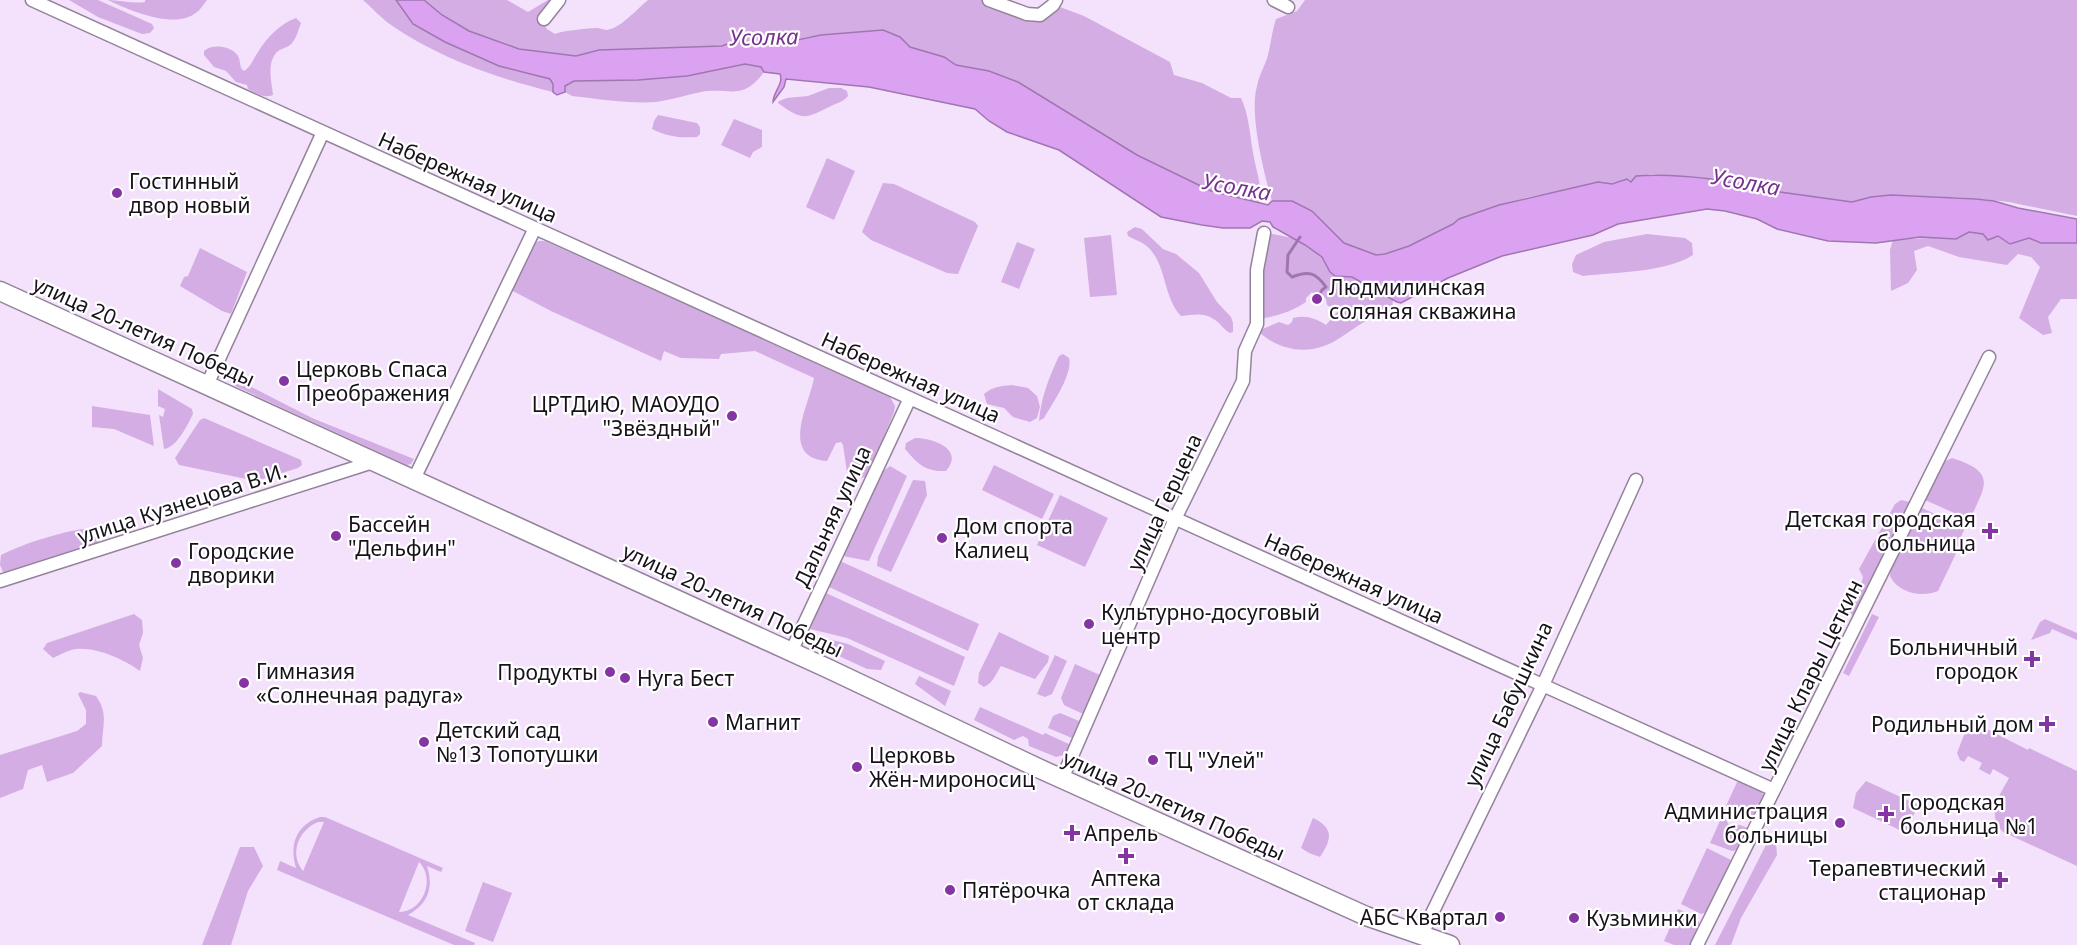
<svg xmlns="http://www.w3.org/2000/svg" width="2077" height="945" viewBox="0 0 2077 945" font-family="'Noto Sans',sans-serif">
	<style>
		.green { fill: #d3ade4; fill-rule: evenodd }
		.water { fill: #dba2f2; stroke: #a076b1; stroke-width: 1.5 }
		.lines { fill: none; stroke-linecap: round; stroke-linejoin: round }
		.stream { stroke: #a076b1; stroke-width: 3 }
		.street-casing { stroke: #93839a; stroke-width: 15 }
		.secondary-casing { stroke: #93839a; stroke-width: 21 }
		.street { stroke: #fff; stroke-width: 12 }
		.secondary { stroke: #fff; stroke-width: 18 }
		.poi-dot { fill: #8534a3; stroke: #fff; stroke-width: 2 }
		.labels { text-anchor: middle; dominant-baseline: central; stroke-width: 4.5; stroke-linejoin: round; paint-order: stroke }
		.street-label { font-size: 21px; fill: #171119; stroke: #fff }
		.poi-label { font-size: 21px; fill: #171119; stroke: #fff; text-anchor: start }
		.water-label { font-size: 22px; font-style: italic; fill: #75328e; stroke: #fff }
	</style>
	<rect width="100%" height="100%" fill="#f4e2fc"/>
	<path class="green" d="M 69,0 L 98,0 L 152,24 L 154,28 L 150,33 L 142,34 L 98,17 Z
		M 108,0 C 120,0 133,4 145,2 L 145,0 L 207,0 C 203,5 200,11 194,14 C 173,29 128,10 108,0 Z
		M 363,0 L 396,0 L 414,24 L 445,42 L 499,66 L 550,79 L 553,84 L 553,92 C 496,78 439,58 391,25 C 381,18 372,8 363,0 Z
		M 424,0 L 507,0 L 528,12 L 548,0 L 554,0 L 541,19 L 547,29 L 555,34 C 560,31 591,28 597,28 C 598,28 606,30 606,30 C 620,29 637,9 648,0 L 982,0 L 1003,9 L 1053,11 L 1060,7 L 1084,16 L 1170,62 L 1174,75 L 1202,83 L 1231,98 L 1241,98 C 1249,115 1250,135 1253,153 C 1256,170 1262,186 1261,204 L 1211,191 L 1137,155 L 1018,82 L 989,71 L 956,65 L 944,57 L 910,47 L 900,37 C 874,36 846,32 820,35 C 794,38 763,50 738,40 L 722,46 L 599,50 L 576,56 L 547,53 L 515,48 L 469,31 L 442,15 Z
		M 1305,0 L 2077,0 L 2077,216 L 2009,202 L 1971,198 L 1891,195 L 1871,197 L 1852,202 L 1780,192 L 1775,185 L 1759,188 L 1706,179 L 1650,174 L 1631,182 L 1627,179 C 1601,188 1571,189 1544,194 C 1514,199 1487,209 1459,219 L 1453,224 L 1409,246 L 1385,254 L 1376,255 L 1344,243 L 1312,211 L 1292,201 L 1272,201 C 1264,173 1249,114 1257,86 C 1259,75 1265,66 1268,55 C 1271,43 1272,31 1276,19 L 1297,11 Z
		M 296,18 L 301,23 C 298,31 296,40 290,45 C 286,48 280,49 277,52 C 266,63 272,83 273,95 C 264,99 256,93 248,89 L 247,85 L 236,82 L 226,71 L 214,67 L 204,55 L 204,51 C 213,43 234,46 239,58 C 240,61 240,65 241,68 L 244,71 C 252,66 253,59 258,52 C 267,37 280,24 296,18 Z
		M 745,64 L 761,67 L 764,72 C 742,102 730,87 701,92 C 686,95 671,100 656,102 C 628,104 600,99 572,96 L 565,92 L 565,86 L 573,81 L 638,80 L 687,76 Z
		M 829,88 L 841,88 L 847,91 L 848,96 C 843,102 837,103 831,106 C 805,119 803,121 778,103 L 779,101 L 787,98 L 808,96 Z
		M 658,115 L 697,123 L 700,127 L 700,134 L 697,137 C 680,138 668,137 652,129 L 654,121 Z
		M 734,119 L 762,130 L 762,147 L 753,152 L 750,158 L 721,145 Z
		M 827,158 L 855,171 L 834,220 L 806,207 Z
		M 883,183 L 894,184 L 975,222 L 978,226 L 958,274 L 947,273 L 871,240 L 862,232 Z
		M 1135,227 L 1142,229 L 1163,249 L 1176,254 L 1199,273 L 1217,302 L 1231,317 L 1233,323 L 1233,332 L 1230,333 C 1224,330 1221,324 1215,320 C 1203,312 1194,315 1181,316 C 1163,297 1167,267 1149,248 C 1143,242 1135,240 1128,236 L 1127,232 Z
		M 1969,232 L 1997,236 L 2010,244 L 2029,238 L 2041,243 L 2077,243 L 2077,299 L 2061,299 L 2048,317 L 2052,333 L 2043,335 L 2019,318 L 2040,267 L 2031,257 L 2018,254 L 2007,265 L 1959,257 L 1928,246 L 1914,251 L 1917,270 L 1908,283 L 1891,291 L 1890,250 L 1893,240 L 1945,237 L 1956,239 Z
		M 1268,233 L 1293,238 L 1322,257 L 1330,273 L 1336,276 L 1352,277 L 1393,300 L 1392,311 C 1384,316 1374,316 1366,321 C 1355,327 1345,335 1335,341 C 1309,356 1279,351 1258,331 L 1279,322 L 1288,325 L 1292,322 L 1293,318 C 1306,315 1315,318 1326,325 L 1338,311 L 1327,305 L 1326,299 L 1323,295 L 1314,295 L 1312,292 L 1306,298 L 1306,302 C 1291,312 1277,316 1260,319 L 1260,269 Z
		M 1647,234 L 1685,238 L 1692,243 L 1693,255 C 1664,273 1616,272 1583,276 L 1573,272 L 1572,264 L 1576,255 L 1604,242 Z
		M 1111,235 L 1117,295 L 1090,297 L 1084,238 Z
		M 539,241 L 545,241 L 890,397 L 895,406 L 894,412 L 868,475 L 862,478 L 847,472 L 843,445 L 841,442 L 836,443 L 827,461 C 779,457 809,406 814,378 L 755,351 L 721,354 L 719,359 L 681,358 L 664,351 L 661,361 L 551,311 L 511,290 L 533,244 Z
		M 1017,242 L 1035,249 L 1019,289 L 1001,282 Z
		M 200,248 L 247,272 L 231,314 L 222,311 L 180,286 L 184,277 L 188,276 Z
		M 1063,354 L 1069,358 C 1073,374 1053,403 1044,418 L 1039,421 C 1041,398 1049,377 1059,356 Z
		M 236,379 L 312,418 L 414,459 L 411,464 L 407,465 L 233,385 Z
		M 1012,385 L 1028,388 L 1037,396 L 1040,407 L 1037,418 L 1030,422 L 1013,417 L 1004,408 L 987,404 L 984,394 C 992,387 1001,386 1012,385 Z
		M 158,389 L 192,409 L 193,414 C 187,426 177,447 164,449 L 159,415 L 163,417 L 165,409 L 158,406 Z
		M 92,406 L 150,415 L 154,446 L 114,429 L 92,427 Z
		M 204,418 L 301,460 L 302,465 L 298,468 L 256,481 L 179,465 L 175,458 L 200,420 Z
		M 915,438 C 933,438 965,449 946,471 C 925,472 918,464 905,449 L 906,443 Z
		M 1952,458 C 2000,473 1983,488 1970,520 L 1925,500 L 1943,462 Z
		M 994,465 L 1054,494 L 1042,519 L 982,490 Z
		M 890,466 L 907,476 L 869,561 L 843,556 L 842,548 L 856,531 L 856,519 L 866,506 L 882,472 Z
		M 913,480 L 925,481 L 927,495 L 891,572 L 877,566 L 878,557 Z
		M 1060,495 L 1108,518 L 1085,567 L 1037,545 Z
		M 1901,500 L 1910,502 L 1854,616 L 1843,609 L 1844,598 L 1861,585 L 1863,577 L 1859,569 L 1895,504 Z
		M 1922,508 L 1965,528 L 1961,537 L 1963,539 L 1938,591 C 1922,598 1898,593 1890,576 L 1891,568 Z
		M 95,528 L 100,541 L 98,544 L 9,572 L 3,572 L 0,565 L 1,555 C 22,544 71,528 95,528 Z
		M 840,561 L 979,624 L 968,651 L 829,587 Z
		M 826,593 L 965,657 L 954,686 L 847,638 L 810,629 Z
		M 134,614 L 142,620 L 143,633 L 139,645 L 143,658 L 140,671 C 123,659 97,647 76,649 C 68,650 60,655 53,658 L 43,649 L 47,643 Z
		M 1872,614 L 1879,617 L 1849,676 L 1843,673 Z
		M 2045,619 L 2077,633 L 2077,640 L 2052,629 L 2050,633 L 2031,640 L 2040,622 Z
		M 999,632 L 1049,656 L 1048,662 L 1035,679 L 1001,666 C 995,675 994,682 984,687 L 978,683 L 979,673 Z
		M 809,634 L 848,644 L 885,661 L 881,670 L 867,669 L 813,644 Z
		M 1055,655 L 1067,661 L 1052,694 L 1045,697 L 1037,694 Z
		M 1075,664 L 1100,675 L 1083,714 L 1064,705 L 1061,698 Z
		M 919,676 L 951,691 L 945,706 L 915,684 Z
		M 80,692 L 96,696 C 109,714 102,726 102,746 L 73,773 L 47,782 L 42,765 L 28,770 L 23,789 L 0,798 L 0,755 L 77,731 L 86,724 L 86,710 L 78,694 Z
		M 980,707 L 1043,735 L 1045,733 L 1071,745 L 1067,754 L 1056,757 L 1029,746 L 1028,739 L 1023,736 L 1014,740 L 974,720 Z
		M 1060,713 L 1079,721 L 1072,738 L 1048,728 L 1053,716 Z
		M 1987,729 L 2028,750 L 2029,748 L 2077,771 L 2077,866 L 2003,832 C 1986,814 1999,796 2009,778 L 1993,769 L 1990,775 L 1979,769 L 1982,763 L 1968,756 L 1964,762 L 1960,760 L 1957,753 L 1964,735 L 1976,730 Z
		M 1738,780 L 1761,791 L 1764,795 L 1753,817 L 1749,817 L 1726,806 Z
		M 1866,781 L 1918,805 L 1906,833 L 1853,808 L 1856,793 Z
		M 1723,814 L 1729,825 L 1740,825 L 1748,828 L 1738,850 L 1732,851 L 1710,843 Z
		M 320,817 L 325,817 L 443,868 L 441,872 L 427,866 C 434,888 428,904 408,915 L 475,943 L 474,945 L 454,945 L 277,870 L 280,861 L 296,868 C 289,845 296,825 320,817 ZM 318,822 L 324,822 L 303,871 C 289,854 298,830 318,822 ZM 419,862 C 436,879 423,912 399,912 Z
		M 1313,818 C 1334,828 1332,839 1320,857 L 1309,853 L 1301,848 Z
		M 1770,837 L 1776,843 L 1777,855 L 1741,918 L 1731,945 L 1715,945 Z
		M 240,847 L 254,847 L 263,866 L 248,891 L 231,945 L 202,945 Z
		M 1707,848 L 1731,860 L 1707,912 L 1701,914 L 1681,904 Z
		M 483,882 L 512,893 L 493,942 L 465,931 Z
		M 1678,909 C 1687,913 1697,916 1700,925 L 1691,945 L 1674,945 L 1664,941 Z"/>
	<path class="water" d="M 396,0 L 424,0 L 442,15 L 469,31 L 519,49 L 576,56 L 599,50 L 722,46 L 738,40 L 748,44 L 792,41 L 821,35 L 883,30 L 900,37 L 910,47 L 944,57 L 956,65 L 989,71 L 1018,82 L 1137,155 L 1211,191 L 1268,205 L 1272,201 L 1292,201 L 1312,211 L 1344,243 L 1376,255 L 1385,254 L 1409,246 L 1453,224 L 1459,219 L 1499,205 L 1598,182 L 1612,184 L 1627,179 L 1631,182 L 1636,176 C 1661,174 1687,176 1711,179 C 1732,183 1753,189 1775,185 L 1780,192 L 1852,202 L 1871,197 L 1891,195 L 1976,199 L 1994,201 L 2018,208 L 2077,219 L 2077,243 L 2041,243 L 2029,238 L 2010,244 L 1998,236 L 1988,240 L 1983,234 L 1969,232 L 1956,239 L 1920,237 L 1876,243 L 1828,241 L 1777,229 L 1757,219 L 1725,211 L 1707,209 L 1618,224 L 1593,235 L 1502,256 L 1448,278 L 1401,303 L 1397,302 L 1352,277 L 1335,276 L 1330,272 L 1322,257 L 1305,245 L 1273,227 L 1270,222 L 1262,221 L 1250,228 L 1223,228 L 1202,225 L 1161,217 L 1059,150 L 1007,132 L 989,121 L 975,109 L 869,87 L 786,79 L 784,87 L 773,102 C 773,92 784,84 780,74 L 764,72 L 761,67 L 745,64 L 687,76 L 638,80 L 574,81 L 565,86 L 565,92 L 557,95 L 553,92 L 553,84 L 550,79 L 499,66 L 445,42 L 413,24 Z"/>
	<g class="lines">
		<path class="stream" d="M 1300,237 L 1288,255 L 1287,272 L 1292,277 C 1309,270 1316,273 1326,287 L 1322,290 L 1317,299"/>
		<g class="street-casing">
			<path id="street" d="M 32,0 L 1774,790
				M 989,0 L 1027,14 L 1040,15 L 1053,5 L 1056,0
				M 1274,0 L 1288,7
				M 544,19 L 559,0
				M 207,385 L 323,132
				M 414,479 L 535,228
				M 0,581 L 376,461
				M 791,652 L 910,398
				M 1062,779 L 1175,519 L 1243,381 L 1245,351 L 1257,324 L 1257,270 L 1264,233
				M 1422,934 L 1543,685 L 1636,480
				M 1697,945 L 1989,357"/>
		</g>
		<g class="secondary-casing">
			<path id="secondary" d="M 0,291 L 829,669 L 1038,768 L 1366,916 L 1450,945"/>
		</g>
		<use href="#street" class="street"/>
		<use href="#secondary" class="secondary"/>
	</g>
	<g class="poi-dot">
		<circle cx="117" cy="193" r="6"/>
		<circle cx="1317" cy="299" r="6"/>
		<circle cx="284" cy="381" r="6"/>
		<circle cx="732" cy="416" r="6"/>
		<path d="M1987 522h6v6h6v6h-6v6h-6v-6h-6v-6h6z"/>
		<circle cx="336" cy="536" r="6"/>
		<circle cx="942" cy="538" r="6"/>
		<circle cx="176" cy="563" r="6"/>
		<circle cx="1089" cy="624" r="6"/>
		<path d="M2029 650h6v6h6v6h-6v6h-6v-6h-6v-6h6z"/>
		<circle cx="610" cy="672" r="6"/>
		<circle cx="625" cy="678" r="6"/>
		<circle cx="244" cy="683" r="6"/>
		<circle cx="713" cy="722" r="6"/>
		<path d="M2044 715h6v6h6v6h-6v6h-6v-6h-6v-6h6z"/>
		<circle cx="424" cy="742" r="6"/>
		<circle cx="1153" cy="760" r="6"/>
		<circle cx="857" cy="767" r="6"/>
		<path d="M1883 805h6v6h6v6h-6v6h-6v-6h-6v-6h6z"/>
		<circle cx="1840" cy="823" r="6"/>
		<path d="M1069 824h6v6h6v6h-6v6h-6v-6h-6v-6h6z"/>
		<path d="M1123 847h6v6h6v6h-6v6h-6v-6h-6v-6h6z"/>
		<path d="M1997 871h6v6h6v6h-6v6h-6v-6h-6v-6h6z"/>
		<circle cx="950" cy="890" r="6"/>
		<circle cx="1500" cy="917" r="6"/>
		<circle cx="1574" cy="918" r="6"/>
	</g>
	<g class="labels">
		<g class="street-label">
			<text transform="translate(468 177) rotate(24)">Набережная улица</text>
			<text transform="translate(144 331) rotate(24)">улица 20-летия Победы</text>
			<text transform="translate(911 377) rotate(24)">Набережная улица</text>
			<text transform="translate(1164 502) rotate(-65)">улица Герцена</text>
			<text transform="translate(182 503) rotate(-18)">улица Кузнецова В.И.</text>
			<text transform="translate(832 516) rotate(-65)">Дальняя улица</text>
			<text transform="translate(1354 578) rotate(24)">Набережная улица</text>
			<text transform="translate(733 600) rotate(25)">улица 20-летия Победы</text>
			<text transform="translate(1810 675) rotate(-64)">улица Клары Цеткин</text>
			<text transform="translate(1508 704) rotate(-65)">улица Бабушкина</text>
			<text transform="translate(1174 805) rotate(24)">улица 20-летия Победы</text>
		</g>
		<g class="poi-label">
			<text x="129" y="181">Гостинный<tspan x="129" dy="24">двор новый</tspan></text>
			<text x="1329" y="287">Людмилинская<tspan x="1329" dy="24">соляная скважина</tspan></text>
			<text x="296" y="369">Церковь Спаса<tspan x="296" dy="24">Преображения</tspan></text>
			<text x="720" y="404" text-anchor="end">ЦРТДиЮ, МАОУДО<tspan x="720" dy="24">"Звёздный"</tspan></text>
			<text x="1976" y="519" text-anchor="end">Детская городская<tspan x="1976" dy="24">больница</tspan></text>
			<text x="348" y="524">Бассейн<tspan x="348" dy="24">"Дельфин"</tspan></text>
			<text x="954" y="526">Дом спорта<tspan x="954" dy="24">Калиец</tspan></text>
			<text x="188" y="551">Городские<tspan x="188" dy="24">дворики</tspan></text>
			<text x="1101" y="612">Культурно-досуговый<tspan x="1101" dy="24">центр</tspan></text>
			<text x="2018" y="647" text-anchor="end">Больничный<tspan x="2018" dy="24">городок</tspan></text>
			<text x="256" y="671">Гимназия<tspan x="256" dy="24">«Солнечная радуга»</tspan></text>
			<text x="598" y="672" text-anchor="end">Продукты</text>
			<text x="637" y="678">Нуга Бест</text>
			<text x="725" y="722">Магнит</text>
			<text x="2034" y="724" text-anchor="end">Родильный дом</text>
			<text x="436" y="730">Детский сад<tspan x="436" dy="24">№13 Топотушки</tspan></text>
			<text x="869" y="755">Церковь<tspan x="869" dy="24">Жён-мироносиц</tspan></text>
			<text x="1165" y="760">ТЦ "Улей"</text>
			<text x="1900" y="802">Городская<tspan x="1900" dy="24">больница №1</tspan></text>
			<text x="1828" y="811" text-anchor="end">Администрация<tspan x="1828" dy="24">больницы</tspan></text>
			<text x="1084" y="833">Апрель</text>
			<text x="1986" y="868" text-anchor="end">Терапевтический<tspan x="1986" dy="24">стационар</tspan></text>
			<text x="1126" y="878" text-anchor="middle">Аптека<tspan x="1126" dy="24">от склада</tspan></text>
			<text x="962" y="890">Пятёрочка</text>
			<text x="1488" y="917" text-anchor="end">АБС Квартал</text>
			<text x="1586" y="918">Кузьминки</text>
		</g>
		<g class="water-label">
			<text transform="translate(764 36) rotate(-1)">Усолка</text>
			<text transform="translate(1746 181) rotate(10)">Усолка</text>
			<text transform="translate(1237 186) rotate(10)">Усолка</text>
		</g>
	</g>
</svg>
